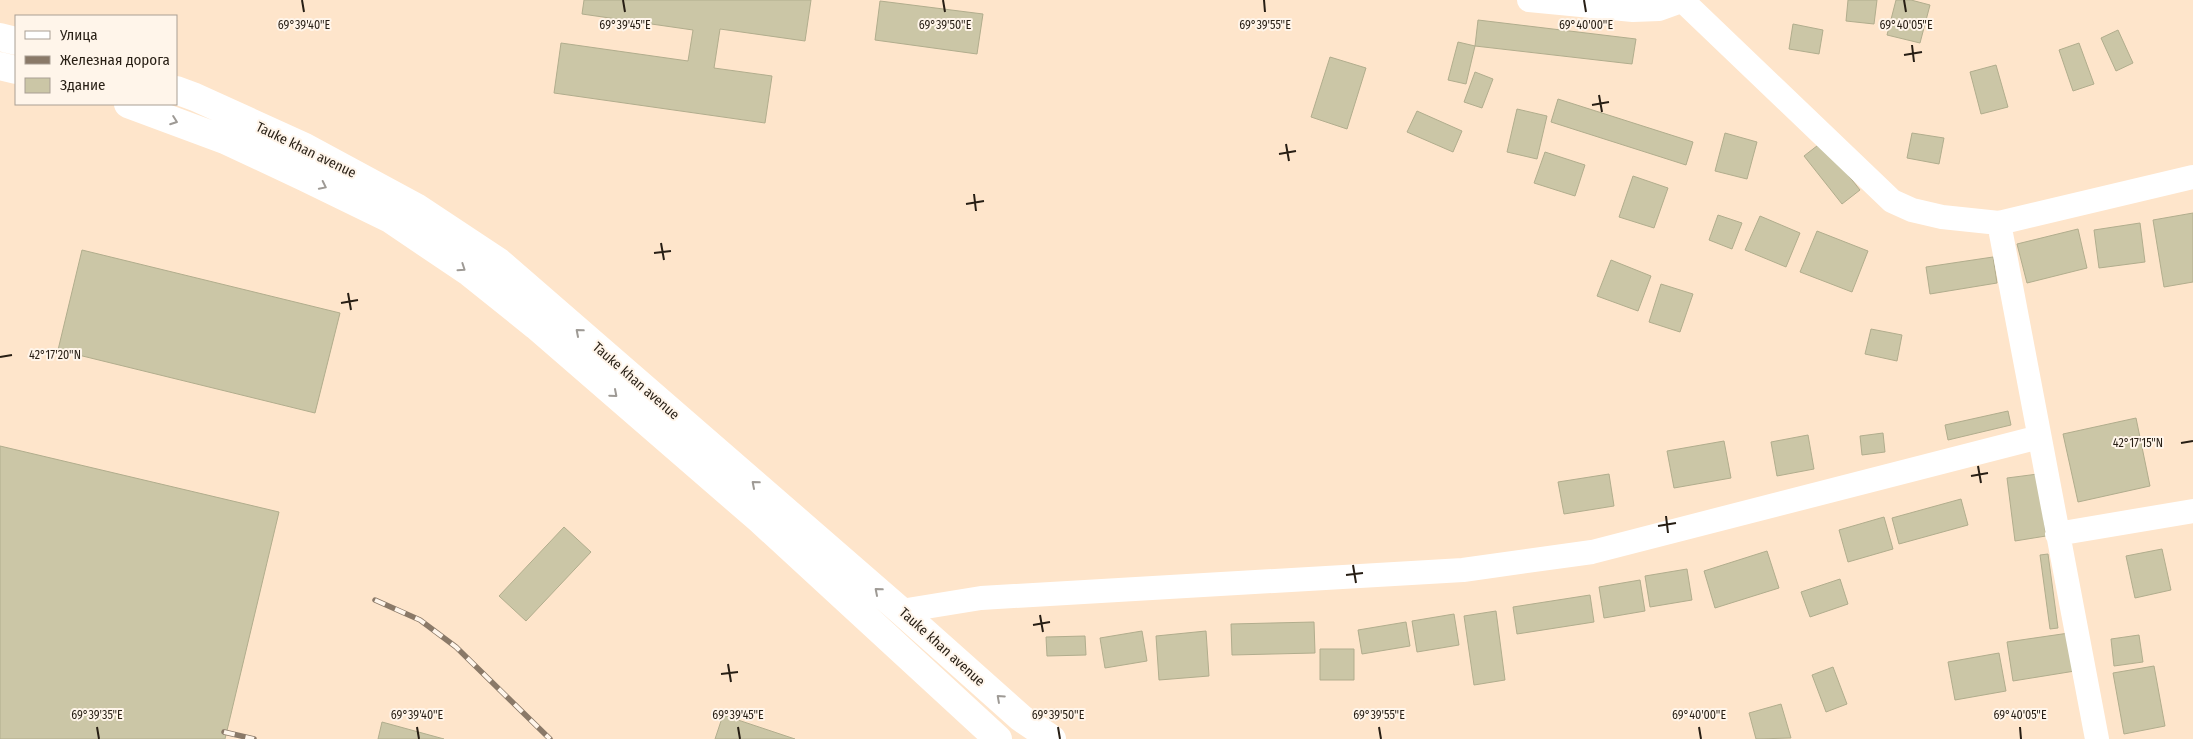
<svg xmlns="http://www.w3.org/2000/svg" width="2193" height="739" viewBox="0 0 2193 739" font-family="'Fira Sans Condensed',sans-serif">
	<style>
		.building { fill: #cbc6a6; stroke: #b1ad8d }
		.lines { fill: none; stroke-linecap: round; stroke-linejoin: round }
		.minor { stroke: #fff; stroke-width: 24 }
		.major { stroke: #fff; stroke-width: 28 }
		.rail-casing { stroke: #8a7968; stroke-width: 5.5 }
		.rail { stroke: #fff5ea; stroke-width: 4; stroke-dasharray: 11; stroke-linecap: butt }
		.oneway { stroke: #9e9a95 }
		.ticks { fill: none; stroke: #271e14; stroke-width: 2 }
		.labels { text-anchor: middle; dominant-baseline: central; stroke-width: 4; stroke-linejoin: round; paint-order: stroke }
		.street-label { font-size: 14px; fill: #271e14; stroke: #fff5ea }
		.ticks-label { font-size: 12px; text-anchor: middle; fill: #271e14; stroke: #fff5ea; stroke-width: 4; stroke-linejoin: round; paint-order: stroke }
	</style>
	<rect width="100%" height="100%" fill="#fee5cb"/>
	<path class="building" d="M 584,0 L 811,0 L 805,41 L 720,29 L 714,68 L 772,76 L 765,123 L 554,93 L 561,43 L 688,61 L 693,30 L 582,14 Z
		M 1848,0 L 1877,0 L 1874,24 L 1846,21 Z
		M 1896,0 L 1911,0 L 1930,5 L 1920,43 L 1887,35 Z
		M 880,1 L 983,14 L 977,54 L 875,40 Z
		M 1478,20 L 1636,39 L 1632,64 L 1475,46 Z
		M 1793,24 L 1823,30 L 1819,54 L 1789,49 Z
		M 2118,30 L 2133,63 L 2116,71 L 2101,38 Z
		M 1458,42 L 1475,46 L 1466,84 L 1448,80 Z
		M 2079,43 L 2094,84 L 2073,91 L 2059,50 Z
		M 1330,57 L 1366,68 L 1347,129 L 1311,117 Z
		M 1996,65 L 2008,107 L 1981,114 L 1970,72 Z
		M 1475,72 L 1493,79 L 1482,108 L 1464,102 Z
		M 1558,99 L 1693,142 L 1686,165 L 1551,122 Z
		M 1517,109 L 1547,116 L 1537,159 L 1507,152 Z
		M 1417,111 L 1462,131 L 1453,152 L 1407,132 Z
		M 1725,133 L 1757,142 L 1747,179 L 1715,171 Z
		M 1912,133 L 1944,138 L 1939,164 L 1907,158 Z
		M 1822,142 L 1860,190 L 1842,204 L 1804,156 Z
		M 1545,152 L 1585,165 L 1575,196 L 1534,183 Z
		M 1633,176 L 1668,188 L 1654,228 L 1619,217 Z
		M 2193,213 L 2193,282 L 2164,287 L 2153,220 Z
		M 1718,215 L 1742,223 L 1732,249 L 1709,240 Z
		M 1760,216 L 1800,233 L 1786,267 L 1745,250 Z
		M 2140,223 L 2145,262 L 2099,268 L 2094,230 Z
		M 2078,229 L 2087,268 L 2027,283 L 2017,244 Z
		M 1817,231 L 1868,251 L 1852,292 L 1800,272 Z
		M 82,250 L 340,313 L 315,413 L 58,350 Z
		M 1993,257 L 1997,283 L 1930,294 L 1926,267 Z
		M 1611,260 L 1651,276 L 1638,311 L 1597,296 Z
		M 1661,284 L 1693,294 L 1680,332 L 1649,322 Z
		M 1871,329 L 1902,335 L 1897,361 L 1865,354 Z
		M 2008,411 L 2011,425 L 1948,440 L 1945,425 Z
		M 2136,418 L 2150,486 L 2078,502 L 2063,434 Z
		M 1883,433 L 1885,452 L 1862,455 L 1860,436 Z
		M 1808,435 L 1814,469 L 1777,476 L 1771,442 Z
		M 1724,441 L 1731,478 L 1674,488 L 1667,451 Z
		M 0,446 L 279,512 L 225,739 L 0,739 Z
		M 1609,474 L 1614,506 L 1564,514 L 1558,482 Z
		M 2038,474 L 2046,536 L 2015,541 L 2007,478 Z
		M 1961,499 L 1968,525 L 1899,544 L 1892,518 Z
		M 1884,517 L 1893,549 L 1848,562 L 1839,530 Z
		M 564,527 L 591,552 L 526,621 L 499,596 Z
		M 2162,549 L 2171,590 L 2135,598 L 2126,556 Z
		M 1767,551 L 1779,588 L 1715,608 L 1704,571 Z
		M 2048,554 L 2058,628 L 2050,629 L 2040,555 Z
		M 1687,569 L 1692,600 L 1650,607 L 1645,576 Z
		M 1840,579 L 1848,604 L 1810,617 L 1801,592 Z
		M 1640,580 L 1645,611 L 1604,618 L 1599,587 Z
		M 1590,595 L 1594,622 L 1517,634 L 1513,607 Z
		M 1496,611 L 1505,680 L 1474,685 L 1464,616 Z
		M 1454,614 L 1459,645 L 1417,652 L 1412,621 Z
		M 1314,622 L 1315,653 L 1232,655 L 1231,624 Z
		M 1406,622 L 1410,646 L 1362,654 L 1358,630 Z
		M 1142,631 L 1147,661 L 1105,668 L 1100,638 Z
		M 1206,631 L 1209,676 L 1159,680 L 1156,636 Z
		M 2069,633 L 2075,671 L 2013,681 L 2007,642 Z
		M 2139,635 L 2143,662 L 2114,666 L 2111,639 Z
		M 1085,636 L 1086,655 L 1047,656 L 1046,637 Z
		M 1320,649 L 1354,649 L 1354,680 L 1320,680 Z
		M 1999,653 L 2006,691 L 1955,700 L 1948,662 Z
		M 2154,666 L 2165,726 L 2124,734 L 2113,673 Z
		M 1833,667 L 1847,704 L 1826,712 L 1812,675 Z
		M 1781,704 L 1791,738 L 1756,739 L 1749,713 Z
		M 723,715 L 795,739 L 715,739 Z
		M 382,722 L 444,739 L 378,739 Z"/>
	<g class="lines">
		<path class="minor" d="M 1529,0 L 1633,10 L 1659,9 L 1684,0
			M 1683,1 L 1892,201 L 1912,210 L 1942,217 L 1999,223 L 2193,177
			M 1999,223 L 2097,739
			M 2057,534 L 2193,511
			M 901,611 L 981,598 L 1463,570 L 1592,552 L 2039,437"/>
		<path class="major" d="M 0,37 L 16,41
			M 0,66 L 16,70
			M 176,90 L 195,97 L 305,147 L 416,207 L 499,262 L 901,611 L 1021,718 L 1052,739
			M 128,104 L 225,140 L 304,177 L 390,219 L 470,273 L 536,326 L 760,520 L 998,739"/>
		<g class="rail-casing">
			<path id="rail" d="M 375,600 L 420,620 L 456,647 L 550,739
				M 224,732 L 254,739"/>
		</g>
		<use href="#rail" class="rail"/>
	</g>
	<defs><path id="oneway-chevron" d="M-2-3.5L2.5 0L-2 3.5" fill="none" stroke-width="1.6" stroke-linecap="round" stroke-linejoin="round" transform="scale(1.25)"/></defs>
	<g class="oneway">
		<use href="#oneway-chevron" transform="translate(174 121) rotate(20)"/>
		<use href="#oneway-chevron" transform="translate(323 186) rotate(26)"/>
		<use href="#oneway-chevron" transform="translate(462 268) rotate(34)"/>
		<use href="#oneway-chevron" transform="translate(579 332) rotate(-139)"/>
		<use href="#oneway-chevron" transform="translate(614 394) rotate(41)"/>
		<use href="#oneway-chevron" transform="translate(755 484) rotate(-139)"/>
		<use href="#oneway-chevron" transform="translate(878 591) rotate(-139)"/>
		<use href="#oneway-chevron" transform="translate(1000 698) rotate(-138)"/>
	</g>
	<path class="ticks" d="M 302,0 L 304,12M 623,0 L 625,12M 943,0 L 945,12M 1264,0 L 1265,12M 1584,0 L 1586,12M 1904,0 L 1906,12M 1912,45 L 1914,62M 1904,55 L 1922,52M 1599,95 L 1602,112M 1592,105 L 1609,102M 1286,144 L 1289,161M 1279,154 L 1296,151M 974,194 L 976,211M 966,204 L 984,201M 661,243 L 664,260M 654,253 L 671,251M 348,293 L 351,310M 341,303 L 358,300M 0,357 L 12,355M 2181,443 L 2193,441M 1978,466 L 1981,483M 1971,476 L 1988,473M 1666,516 L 1668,533M 1658,526 L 1676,523M 1353,565 L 1356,583M 1346,575 L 1363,573M 1040,615 L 1043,632M 1033,625 L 1050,622M 728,664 L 731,682M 721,674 L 738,672M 97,727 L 99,739M 417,727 L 419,739M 738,727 L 740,739M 1058,727 L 1060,739M 1379,727 L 1381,739M 1699,727 L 1701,739M 2020,727 L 2021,739"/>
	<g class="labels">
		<g class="street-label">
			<text transform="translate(306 150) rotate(26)">Tauke khan avenue</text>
			<text transform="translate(636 381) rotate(41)">Tauke khan avenue</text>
			<text transform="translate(942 647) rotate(42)">Tauke khan avenue</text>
		</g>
	</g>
	<g class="ticks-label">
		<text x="304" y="29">69°39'40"E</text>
		<text x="625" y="29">69°39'45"E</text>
		<text x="945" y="29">69°39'50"E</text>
		<text x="1265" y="29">69°39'55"E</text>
		<text x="1586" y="29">69°40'00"E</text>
		<text x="1906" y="29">69°40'05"E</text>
		<text x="55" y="359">42°17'20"N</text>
		<text x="2138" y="447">42°17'15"N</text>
		<text x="97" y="719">69°39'35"E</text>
		<text x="417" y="719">69°39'40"E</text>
		<text x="738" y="719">69°39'45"E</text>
		<text x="1058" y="719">69°39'50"E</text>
		<text x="1379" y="719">69°39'55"E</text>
		<text x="1699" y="719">69°40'00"E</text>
		<text x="2020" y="719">69°40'05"E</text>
	</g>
	<rect x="15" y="15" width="162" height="90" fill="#fff5ea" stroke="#a99f94"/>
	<rect x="25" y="31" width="25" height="8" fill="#ffffff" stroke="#a99f94"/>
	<text x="60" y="40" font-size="15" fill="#271e14">Улица</text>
	<rect x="25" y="56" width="25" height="8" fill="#8a7968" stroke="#a99f94"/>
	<text x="60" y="65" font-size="15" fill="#271e14">Железная дорога</text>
	<rect x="25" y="78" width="25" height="15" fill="#cbc6a6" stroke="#a99f94"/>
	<text x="60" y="90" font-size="15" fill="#271e14">Здание</text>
</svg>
